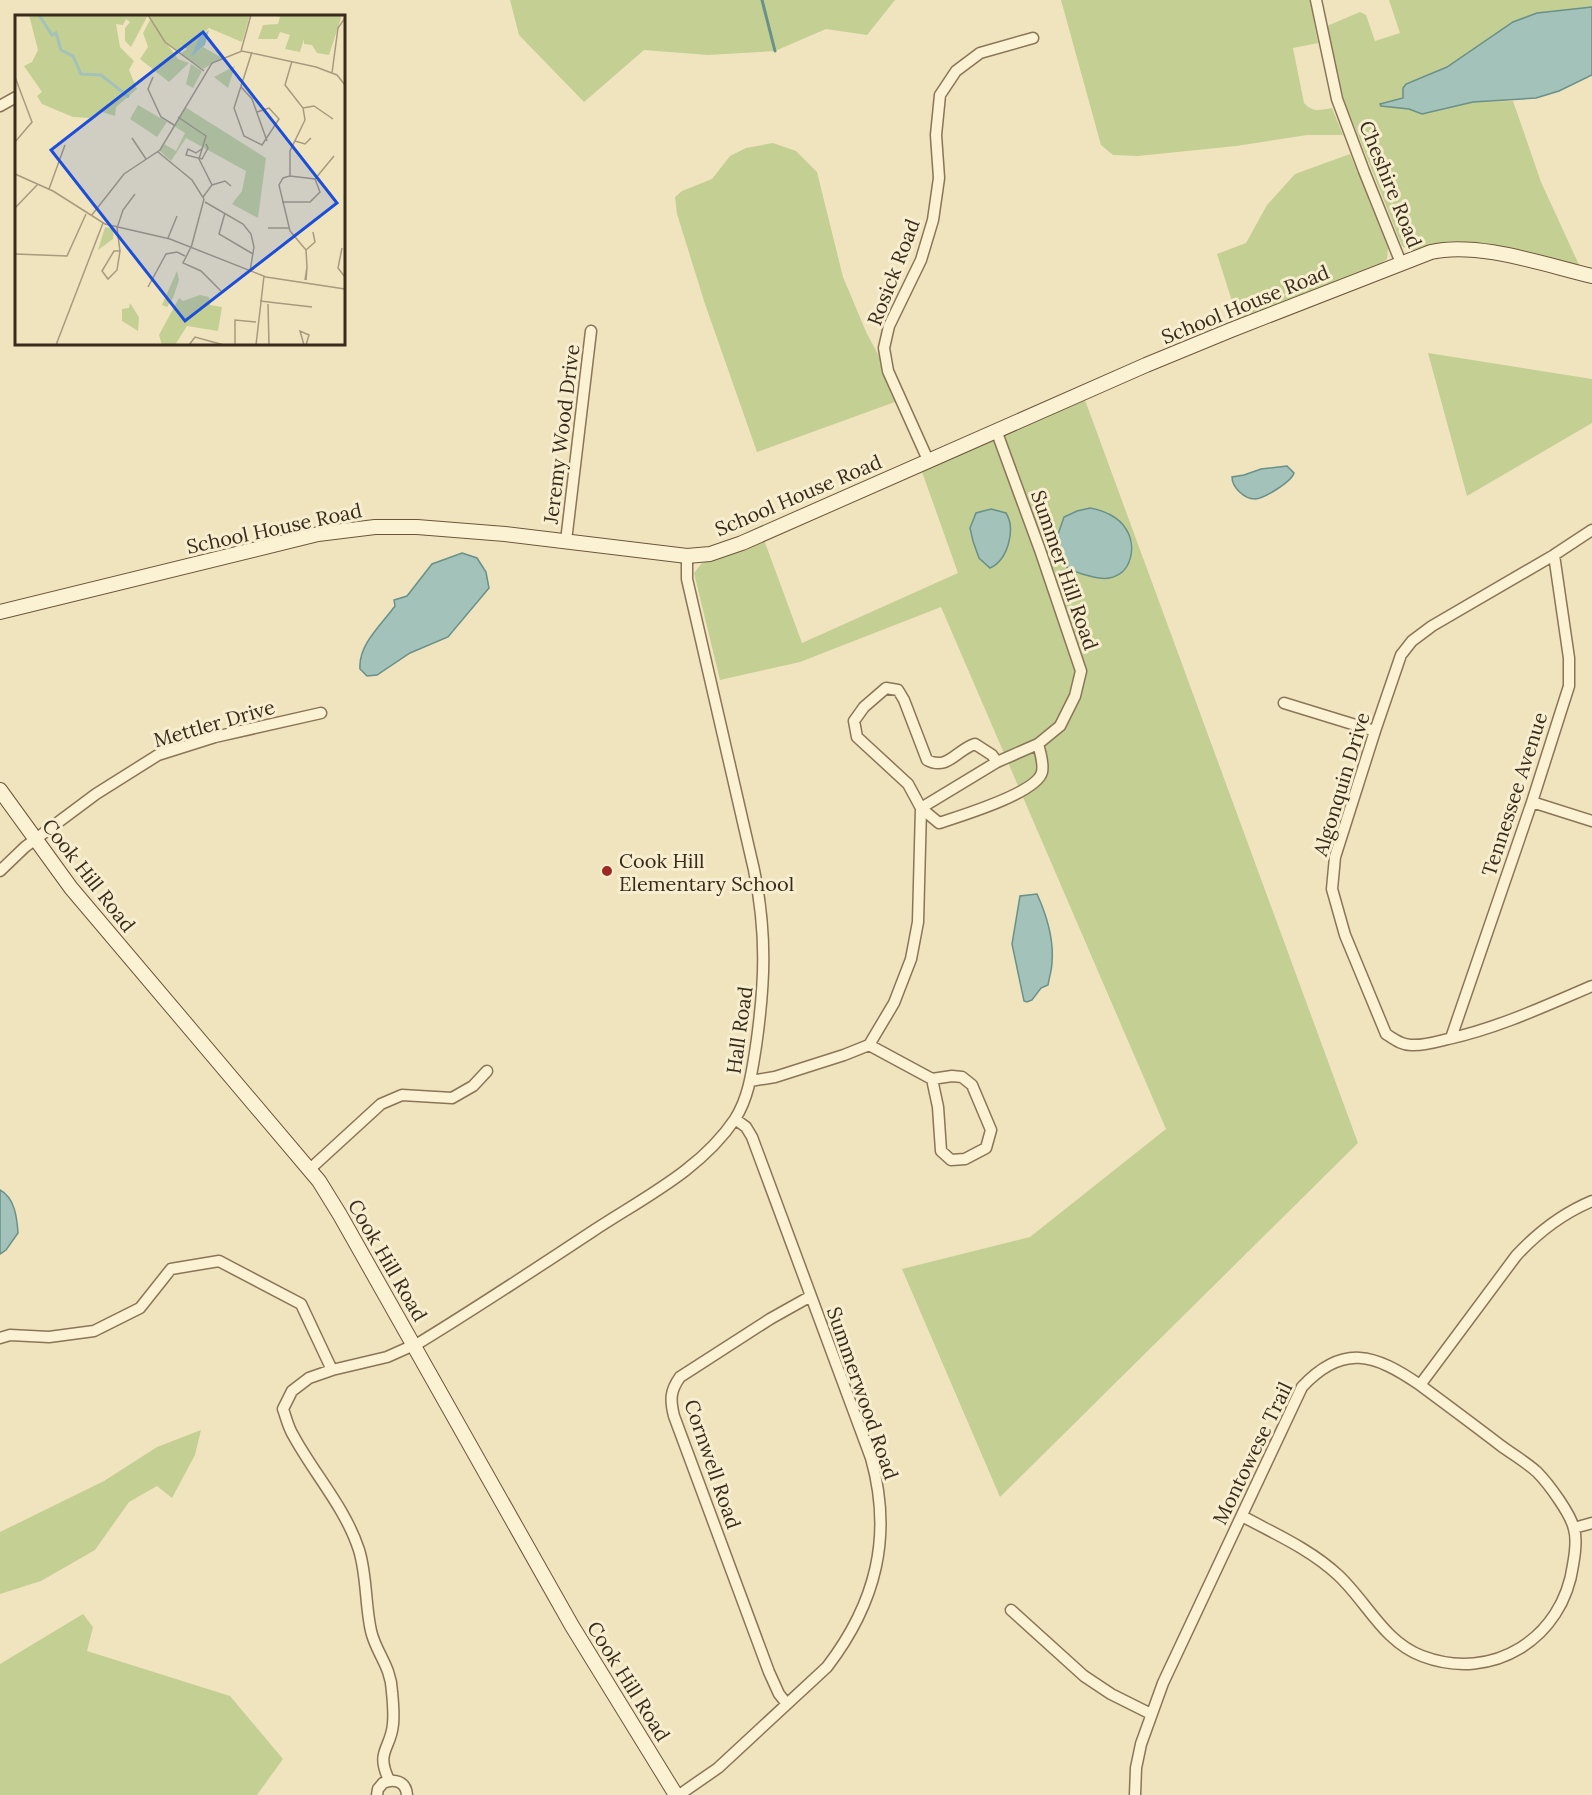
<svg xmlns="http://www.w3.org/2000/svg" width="1592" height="1795" viewBox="0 0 1592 1795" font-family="Lora,serif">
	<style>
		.green { fill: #c4cf93 }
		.water { fill: #a3c2ba; stroke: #699089; stroke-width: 1.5 }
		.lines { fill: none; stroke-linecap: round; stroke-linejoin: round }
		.stream { stroke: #699089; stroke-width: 3 }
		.street-casing { stroke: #8a7557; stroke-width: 13 }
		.secondary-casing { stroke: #6c563a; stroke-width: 16 }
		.street { stroke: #fbf1d3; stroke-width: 10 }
		.secondary { stroke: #fbf1d3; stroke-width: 14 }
		.poi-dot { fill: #9c2923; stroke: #f7eecf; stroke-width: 2 }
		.labels { text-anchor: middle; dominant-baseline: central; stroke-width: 6; stroke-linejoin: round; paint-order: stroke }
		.street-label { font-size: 20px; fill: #392b1c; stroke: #f7eecf }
		.poi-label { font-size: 20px; fill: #392b1c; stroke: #f7eecf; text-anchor: start }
		.inset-river { fill: none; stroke: #a3c2ba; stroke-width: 3 }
		.inset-road { fill: none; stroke: #a79a7e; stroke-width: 1.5 }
		.view { fill: #1d4ed8; fill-opacity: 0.15; stroke: #1d4ed8; stroke-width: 3 }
		.inset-edge { fill: none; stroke: #392b1c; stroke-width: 3 }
	</style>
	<rect width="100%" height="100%" fill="#f0e4bf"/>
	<path class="green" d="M 510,0 L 895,0 L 867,35 L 826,29 L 775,51 L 708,55 L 644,50 L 584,102 L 519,35 Z
		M 1061,0 L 1310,0 L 1318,43 L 1293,48 L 1304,103 C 1313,113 1320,110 1332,108 L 1343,135 L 1307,135 L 1236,146 L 1138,156 L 1113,155 L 1101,145 Z
		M 1389,0 L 1592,0 L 1592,7 L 1537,13 L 1513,22 L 1447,67 L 1406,84 L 1403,98 L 1380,104 L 1381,106 L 1409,109 L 1422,114 L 1473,102 L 1513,101 L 1541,182 L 1580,267 C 1538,257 1494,241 1451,241 C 1434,241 1417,257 1402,246 L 1342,95 L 1327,26 L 1360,12 L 1366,15 L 1375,41 L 1400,33 Z
		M 773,143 L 796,151 L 817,172 L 843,277 L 867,334 L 879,356 L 895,402 L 757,452 L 705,304 L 677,214 L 675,197 L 682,191 L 712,179 L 730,156 L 746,148 Z
		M 1350,154 L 1388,248 L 1387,259 L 1379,265 L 1238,320 L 1217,254 L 1246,243 L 1267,205 L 1295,174 Z
		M 1428,353 L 1592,379 L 1592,423 L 1467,496 Z
		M 1085,400 L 1358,1143 L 1000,1497 L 902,1269 L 1030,1237 L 1166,1129 L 941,607 L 800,662 L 720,680 L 694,573 L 702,563 L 763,537 L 802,643 L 958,573 L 921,469 Z
		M 201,1430 L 195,1455 L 172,1498 L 157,1486 L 129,1502 L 95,1550 L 41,1581 L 0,1594 L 0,1532 L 104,1481 L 157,1447 Z
		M 83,1614 L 93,1627 L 87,1651 L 230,1696 L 283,1759 L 257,1795 L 0,1795 L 0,1664 Z"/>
	<path class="water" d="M 1592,7 L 1592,75 L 1559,91 L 1536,98 L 1473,102 L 1422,114 L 1409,109 L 1381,106 L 1380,104 L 1403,98 L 1403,88 L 1406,84 L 1447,67 L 1513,22 L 1537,13 Z
		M 1287,466 L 1294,473 C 1292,481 1264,499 1255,499 C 1244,499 1232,487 1232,477 L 1244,475 L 1261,469 Z
		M 1090,508 C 1103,510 1119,517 1126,529 C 1137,546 1132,574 1109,578 C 1100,580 1091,576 1082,574 C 1070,570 1058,563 1052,552 L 1064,517 L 1077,511 Z
		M 991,509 L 1006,513 C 1016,529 1008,560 990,568 L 979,558 L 973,541 L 970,528 L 976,513 Z
		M 462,553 L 477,558 L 486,572 L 489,588 L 448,637 L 410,653 L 377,675 L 367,676 L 360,669 C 358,645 381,625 395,606 L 394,600 L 407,596 L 432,564 Z
		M 1037,894 C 1047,916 1054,938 1052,962 C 1052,970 1049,978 1048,985 L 1041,988 L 1032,1000 L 1027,1002 L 1024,1001 L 1012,944 L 1020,896 Z
		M 0,1190 C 15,1198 17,1218 18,1233 L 6,1250 L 0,1254 Z"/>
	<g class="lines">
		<path class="stream" d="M 762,0 L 775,51"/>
		<g class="street-casing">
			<path id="street" d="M 1316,0 L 1337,99 L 1364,171 L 1401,263
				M 0,106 L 16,97
				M 928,460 L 888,371 L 884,348 L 889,326 L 921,260 L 933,220 L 939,178 L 936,135 L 940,95 L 956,71 L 980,53 L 1033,38
				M 1592,530 L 1554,555 L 1432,626 L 1412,641 L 1401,655 L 1375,731 L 1335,857 L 1332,889 L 1345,935 L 1386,1034 C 1394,1039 1401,1045 1411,1045 C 1423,1046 1436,1042 1448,1039 C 1498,1028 1545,1006 1592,986
				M 566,541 L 591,331
				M 1284,703 L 1375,731
				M 997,762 L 992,755 L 975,744 C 956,750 948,771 927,760 L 904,700 L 898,690 L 886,688 L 864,707 L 854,721 L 857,737 L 908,784 L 921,808 L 939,823 C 960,816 1037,793 1042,772 C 1044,763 1040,752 1038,744
				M 1532,802 L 1592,821
				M 0,871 L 25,847 L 96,794 L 158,755 L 215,737 L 321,713
				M 1451,1038 L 1532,802 L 1569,686 L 1569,658 L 1554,555
				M 869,1045 L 932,1079 L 952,1076 L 962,1077 L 972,1085 L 991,1130 L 986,1148 L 965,1159 L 951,1160 L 941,1151 L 938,1107 L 932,1079
				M 750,1081 L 775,1077 L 844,1055 L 869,1045 L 894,1003 L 911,959 L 918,922 L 921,808 L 997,762 L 1038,744 L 1060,726 L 1075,696 L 1081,671 L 1040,550 L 996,430
				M 310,1169 L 381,1104 L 402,1095 L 452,1098 L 473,1086 L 487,1071
				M 0,1338 L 10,1335 L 49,1337 L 94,1331 L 140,1308 L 171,1269 L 219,1261 L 301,1304 L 332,1370
				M 414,1346 C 475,1309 534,1270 593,1231 C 643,1198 701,1170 735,1119 C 749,1097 752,1071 756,1046 C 765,983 767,933 754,870 L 687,579 L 687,556
				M 1242,1516 C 1275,1534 1310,1549 1338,1575 C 1367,1602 1384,1642 1422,1656 C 1493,1683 1563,1638 1573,1565 C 1575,1554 1577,1539 1574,1529 C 1571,1514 1548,1483 1537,1472 C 1526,1462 1512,1454 1500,1445 C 1474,1425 1447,1405 1420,1385
				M 1574,1528 L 1592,1523
				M 1011,1610 L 1084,1676 L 1111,1694 L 1151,1714
				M 787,1704 L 779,1694 L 769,1672 L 674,1416 C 670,1400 670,1391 680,1377 L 770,1319 L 811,1296
				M 389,1780 C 375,1751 391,1749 393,1724 C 394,1714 393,1702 392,1692 C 391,1666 376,1653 371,1631 C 365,1604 367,1576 359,1550 C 345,1507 314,1474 293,1435 C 288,1427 286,1417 283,1409 L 292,1391 L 309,1378 L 332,1370 L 387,1357 L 414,1345
				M 377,1795 L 378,1789 L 383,1783 C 394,1778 406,1781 407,1795
				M 679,1795 L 718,1768 L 827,1667 C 876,1603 893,1536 871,1458 L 752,1137 L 746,1127 L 735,1119
				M 1135,1795 L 1136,1768 L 1141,1744 L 1163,1683 L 1302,1387 C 1343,1343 1375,1354 1420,1385 L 1516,1256 C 1538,1232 1561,1214 1592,1201"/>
		</g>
		<g class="secondary-casing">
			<path id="secondary" d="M 0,612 L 318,534 L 375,527 L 417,527 L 505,534 L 687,556 L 710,554 L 742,543 L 1146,365 L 1231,330 L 1431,252 C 1478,241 1545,265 1592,276
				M 0,790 L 71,888 L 319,1181 L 340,1215 L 572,1626 L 676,1795"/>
		</g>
		<use href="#street" class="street"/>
		<use href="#secondary" class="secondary"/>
	</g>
	<circle class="poi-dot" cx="607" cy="871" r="6"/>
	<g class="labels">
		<g class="street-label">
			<text transform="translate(1391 184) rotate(68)">Cheshire Road</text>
			<text transform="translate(893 272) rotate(-69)">Rosick Road</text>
			<text transform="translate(1245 304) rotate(-22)">School House Road</text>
			<text transform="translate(561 434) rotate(-83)">Jeremy Wood Drive</text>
			<text transform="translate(798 495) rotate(-23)">School House Road</text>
			<text transform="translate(274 528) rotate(-12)">School House Road</text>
			<text transform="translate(1065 570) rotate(71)">Summer Hill Road</text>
			<text transform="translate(214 723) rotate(-16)">Mettler Drive</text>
			<text transform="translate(1341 784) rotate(-73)">Algonquin Drive</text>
			<text transform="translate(1514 794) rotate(-72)">Tennessee Avenue</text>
			<text transform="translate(89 875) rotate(52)">Cook Hill Road</text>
			<text transform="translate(739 1030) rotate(-82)">Hall Road</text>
			<text transform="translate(388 1260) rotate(60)">Cook Hill Road</text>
			<text transform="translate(863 1393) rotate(71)">Summerwood Road</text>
			<text transform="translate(1252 1453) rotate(-64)">Montowese Trail</text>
			<text transform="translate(713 1464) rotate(71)">Cornwell Road</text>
			<text transform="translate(629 1681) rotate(58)">Cook Hill Road</text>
		</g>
		<g class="poi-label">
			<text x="619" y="860">Cook Hill<tspan x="619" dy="23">Elementary School</tspan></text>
		</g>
	</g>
	<g transform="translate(15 15)">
		<rect width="330" height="330" fill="#f0e4bf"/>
		<path d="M 14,0 L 133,0 L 116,32 L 110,26 L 110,13 L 115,7 L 111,4 L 108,10 L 101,9 L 105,32 L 119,46 L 114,55 L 122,74 L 101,92 L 100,101 L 84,96 L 74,103 L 58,102 L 27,89 L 22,81 L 27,77 L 9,51 L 17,47 L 23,35 ZM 134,0 L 235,0 L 227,27 L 194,13 L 184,22 L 177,41 L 188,32 L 207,43 L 188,54 L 165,39 L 172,34 L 167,31 L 164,38 L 148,24 ZM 258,0 L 327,0 L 314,40 L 302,38 L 297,30 L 289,29 L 289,24 L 285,37 L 270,34 L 275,20 L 265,17 L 262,24 L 243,24 L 248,10 L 263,9 L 265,2 ZM 135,5 L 163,44 L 174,48 L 154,67 L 125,44 L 133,32 L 128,18 ZM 176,49 L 187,56 L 178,73 L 171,69 ZM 220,51 L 213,73 L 199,62 ZM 123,90 L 152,107 L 142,122 L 115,104 ZM 170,92 L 251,143 L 243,203 L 217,189 L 227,176 L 231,156 L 171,123 L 156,146 L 145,136 L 149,129 L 161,136 L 170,118 L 159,111 ZM 90,212 L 99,214 L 98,224 L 83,235 ZM 162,256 L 164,265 L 158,283 L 152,292 L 147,290 ZM 185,280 L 194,282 L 195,290 L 207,292 L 203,316 L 172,311 L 160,330 L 147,330 L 144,320 L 164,283 L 168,286 ZM 115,288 L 124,302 L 123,316 L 107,306 L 107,294 L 114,293 Z" fill="#c4cf93"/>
		<path d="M 194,15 L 190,30 L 176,42 L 184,22 Z" fill="#a3c2ba"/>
		<path class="inset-river" d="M 24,0 L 37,20 L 41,18 L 46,35 L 58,41 L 66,59 L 86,60 L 114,82"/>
		<path class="inset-road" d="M 133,0 L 150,27 L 189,56M 226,36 L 236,0M 237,37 L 219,93 L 229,121 L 247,130 L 264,104 L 254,93 L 242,97M 277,46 L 270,70 L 288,93 L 290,105 L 275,136 L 275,161 L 268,163 L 264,170 L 275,216 L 291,235 L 292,252M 317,58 L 323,13 L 330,3M 0,62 L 17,107 L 0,127M 138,62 L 133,74 L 146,102 L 159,110M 226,72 L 237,84 L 252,126M 288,93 L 299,91 L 318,104M 163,102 L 191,121 L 184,144 L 197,170 L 188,182M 117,123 L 131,144M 280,126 L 290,129 L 296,123M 188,133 L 181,138 L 173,134 L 171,140 L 187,144 L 193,133 L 191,129M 143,137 L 177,165 L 189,184 L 176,233M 0,159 L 38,176 L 90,209 L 155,224 L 251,262 L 330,274M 300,164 L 319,141M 197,170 L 210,166 L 216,171M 34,174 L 50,130M 190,187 L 228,209 L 236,219 L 239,232 L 235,256M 267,187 L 295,187 L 305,177 L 300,164 L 275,161M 0,193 L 23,169M 210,198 L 204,219 L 238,239M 76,201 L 109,159 L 145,135 L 197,48 L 227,36 L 301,52 L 322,60 L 330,70M 253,213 L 274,213M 153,223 L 162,201M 176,232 L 168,248 L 186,256 L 206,276M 327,233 L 323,253 L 330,262M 291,235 L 300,227 L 298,217M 99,236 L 105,236 L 102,255 L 93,264 L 87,256 ZM 105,236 L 102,213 L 108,195 L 120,179M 0,239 L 52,241 L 71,199M 290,265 L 292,252 L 291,265M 133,272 L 151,239 L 162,237 L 170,241M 245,286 L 297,292M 253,289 L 254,330M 41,330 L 88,208M 174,330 L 180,322 L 209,330M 220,330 L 220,305 L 241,307M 241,330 L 249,261M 289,330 L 285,316 L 294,320 L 291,330"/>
		<path class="view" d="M 188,17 L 322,188 L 170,306 L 36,135 Z"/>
		<rect width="330" height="330" class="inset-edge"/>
	</g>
</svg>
